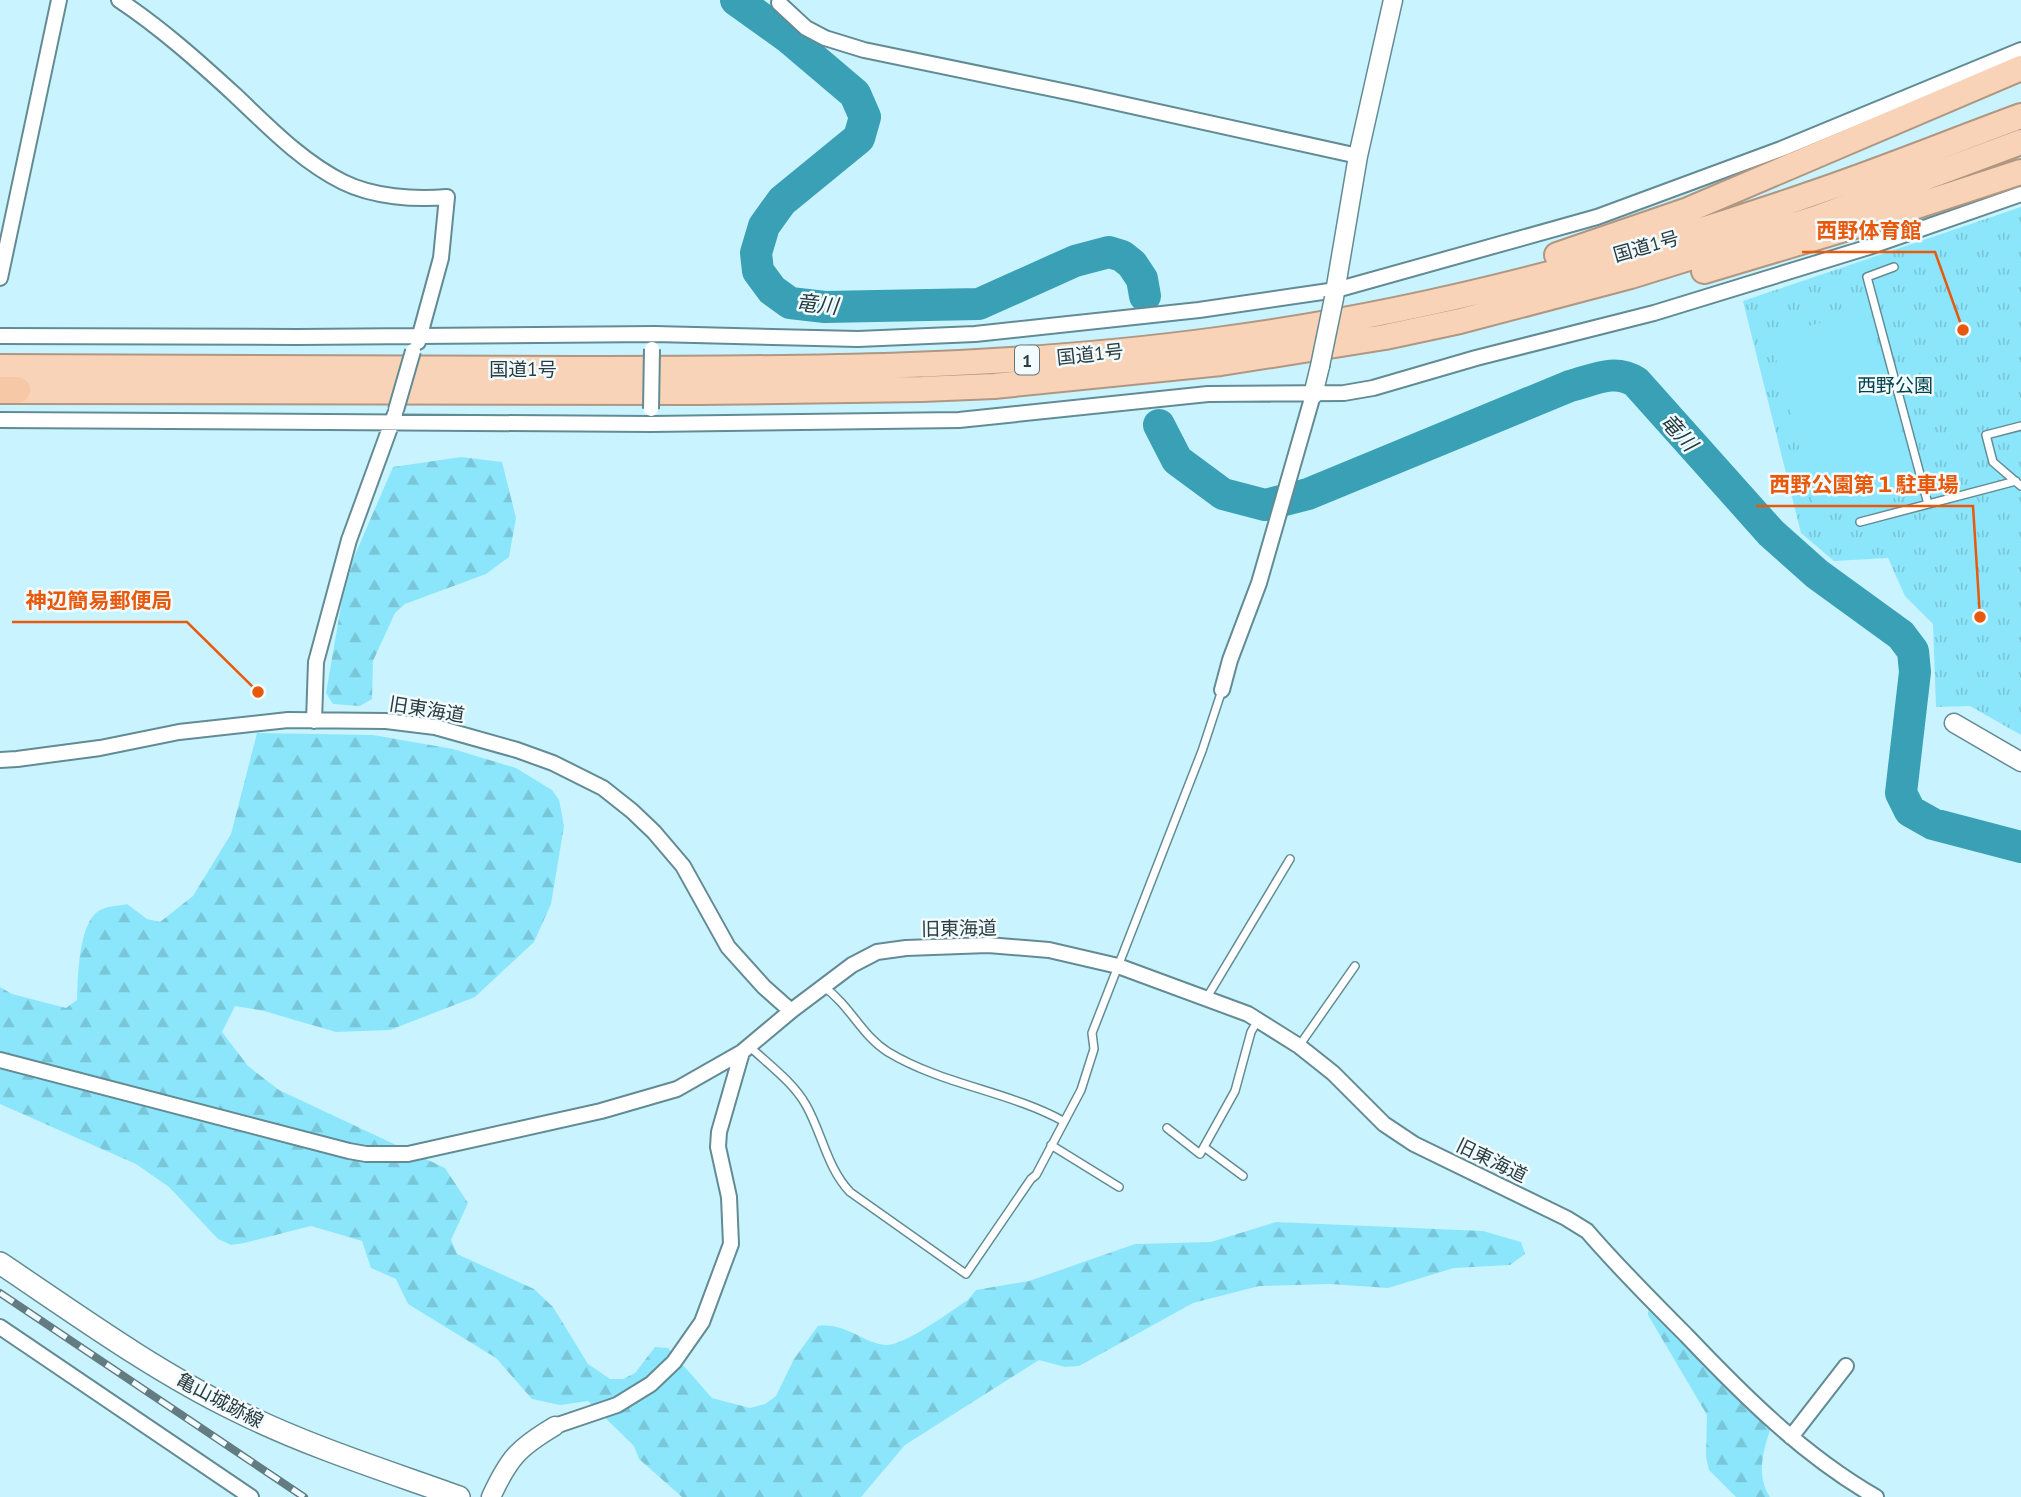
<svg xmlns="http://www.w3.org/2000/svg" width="2021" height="1497" viewBox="0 0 2021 1497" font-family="'PT Sans','Noto Sans JP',sans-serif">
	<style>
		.forest { fill: url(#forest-firs) }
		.park { fill: url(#park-tufts) }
		.garden { fill: #8ce6fb }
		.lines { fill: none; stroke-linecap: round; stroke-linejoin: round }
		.river { stroke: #39a0b5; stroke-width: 32 }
		.service-casing { stroke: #638b94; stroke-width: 10 }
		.minor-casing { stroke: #638b94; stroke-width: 18 }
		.tertiary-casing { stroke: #638b94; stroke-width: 21 }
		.secondary-casing { stroke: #638b94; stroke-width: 24 }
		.trunk-casing { stroke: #b09782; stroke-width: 28 }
		.motorway-casing { stroke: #b09782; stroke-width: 30 }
		.service { stroke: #fff; stroke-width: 7 }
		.minor { stroke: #fff; stroke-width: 14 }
		.tertiary { stroke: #fff; stroke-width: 18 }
		.secondary { stroke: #fff; stroke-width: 21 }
		.trunk { stroke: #f8d3b7; stroke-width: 24 }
		.motorway { stroke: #f7c8a5; stroke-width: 26 }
		.rail-casing { stroke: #627c82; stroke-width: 8 }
		.rail { stroke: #f2fbfd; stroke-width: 5; stroke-dasharray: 16; stroke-linecap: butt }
		.minor-bridge-casing { stroke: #638b94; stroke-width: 18; stroke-linecap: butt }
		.tertiary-bridge-casing { stroke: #638b94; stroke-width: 21; stroke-linecap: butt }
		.minor-bridge { stroke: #fff; stroke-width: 14 }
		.tertiary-bridge { stroke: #fff; stroke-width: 18 }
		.labels { text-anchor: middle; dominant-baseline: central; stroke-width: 5; stroke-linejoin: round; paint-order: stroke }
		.shield { fill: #f2fbfd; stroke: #677579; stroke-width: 2 }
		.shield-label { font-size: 18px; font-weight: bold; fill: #2b3c40 }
		.street-label { font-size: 19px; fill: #2b3c40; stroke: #f2fbfd }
		.park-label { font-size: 19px; fill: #00414c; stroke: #f2fbfd }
		.water-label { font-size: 21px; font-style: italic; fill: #233a3f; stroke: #f2fbfd }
		.leader { fill: none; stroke: #e8590c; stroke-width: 2.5 }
		.callout-dot { fill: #e8590c; stroke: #f2fbfd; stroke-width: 2.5 }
		.callout-label { font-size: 21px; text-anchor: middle; font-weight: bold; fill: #e8590c; stroke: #f2fbfd; stroke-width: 5; stroke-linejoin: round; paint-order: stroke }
	</style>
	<defs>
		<pattern id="forest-firs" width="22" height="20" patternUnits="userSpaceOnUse" patternTransform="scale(1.75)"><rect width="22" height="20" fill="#8ce6fb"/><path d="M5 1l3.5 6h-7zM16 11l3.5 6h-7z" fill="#79c6d8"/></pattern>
		<pattern id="park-tufts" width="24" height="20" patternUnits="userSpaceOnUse" patternTransform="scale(1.75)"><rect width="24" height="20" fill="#8ce6fb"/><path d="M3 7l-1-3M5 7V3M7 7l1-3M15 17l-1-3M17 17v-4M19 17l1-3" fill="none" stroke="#79c6d8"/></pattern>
	</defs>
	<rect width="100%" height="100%" fill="#c9f4ff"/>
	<path class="forest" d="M 461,457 L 502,462 L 516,518 L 509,557 L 486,574 L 405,604 L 395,613 L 373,661 L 372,699 L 360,706 L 333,704 L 326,693 L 342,600 L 354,557 L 393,467 Z
		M 257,733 L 373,735 L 453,749 L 516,768 L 552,790 L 559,800 L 564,826 L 551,904 L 534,942 L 475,997 L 390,1030 L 336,1032 L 264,1011 L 235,1006 L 222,1032 L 248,1066 L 279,1090 L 445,1168 L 468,1203 L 451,1240 L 457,1254 L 534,1289 L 553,1307 L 588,1364 L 610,1379 L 623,1379 L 635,1373 L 655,1347 L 668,1348 L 712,1398 L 750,1408 L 765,1404 L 776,1396 L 794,1359 L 818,1326 C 846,1322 862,1343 886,1345 C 904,1346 951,1311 968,1300 L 976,1290 L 1029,1281 L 1135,1244 L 1211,1242 L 1276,1222 L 1483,1231 L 1521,1242 L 1525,1254 L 1510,1265 L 1454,1268 L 1388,1288 L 1330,1284 L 1259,1286 L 1193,1303 L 1079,1366 L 1065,1367 L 1039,1360 L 905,1445 L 861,1497 L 682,1497 L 639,1459 L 634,1446 L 588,1401 L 560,1405 L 532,1399 L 496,1358 L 408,1304 L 396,1279 L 371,1268 L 362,1241 L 311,1226 L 244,1243 L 231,1245 L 218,1239 L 169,1187 L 136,1164 L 0,1104 L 0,987 L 12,994 L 66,1008 L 77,1000 C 78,978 78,922 100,910 C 107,906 119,906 127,904 L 147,919 L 160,922 L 193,896 L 231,834 Z
		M 1648,1310 L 1770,1430 C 1763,1452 1756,1476 1770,1497 L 1736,1497 L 1709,1470 L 1706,1457 L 1707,1415 L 1648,1315 Z"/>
	<path class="park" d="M 2021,207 L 2021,735 L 1970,706 L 1936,707 L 1933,624 L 1905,596 L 1888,558 L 1834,561 L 1801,533 L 1743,301 Z"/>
	<path class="garden" d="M 1869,310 L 1917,492 L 1818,518 L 1770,336 Z"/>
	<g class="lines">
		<path class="river" d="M 736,0 L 789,38 L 855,94 L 865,117 L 859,138 L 782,201 L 764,226 L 756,253 L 758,271 L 772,290 L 790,303 L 825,307 L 979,304 L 1075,261 L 1109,252 L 1122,256 L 1132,264 L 1142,279 L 1145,296
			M 1159,425 L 1177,460 L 1223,494 L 1265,505 L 1308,494 L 1570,386 C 1594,380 1614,368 1636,382 L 1771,533 L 1817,574 L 1901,635 L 1913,651 L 1915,672 L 1901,793 L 1910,811 L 1933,824 L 2021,847"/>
		<g class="service-casing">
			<path id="service" d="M 1894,267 L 1867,277 L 1928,504
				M 2021,426 L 1986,435 L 1993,462 L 2021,486
				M 1860,522 L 2016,481
				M 824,987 C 850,1005 861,1035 888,1052 C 943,1085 1008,1091 1063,1121
				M 1206,999 L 1290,859
				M 749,1046 C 768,1064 793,1082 806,1105 C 822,1133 827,1168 850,1192 L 966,1274 L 1031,1179 L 1036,1175 L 1081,1090 L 1094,1049 L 1092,1033 L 1202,751 L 1222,690
				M 1299,1046 L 1355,966
				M 1167,1128 L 1200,1154 L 1235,1091 L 1251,1032 L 1258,1020
				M 1051,1145 L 1119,1187
				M 1204,1147 L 1243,1176"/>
		</g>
		<g class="minor-casing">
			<path id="minor" d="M 119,0 C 161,28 198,61 235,95 C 268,126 301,161 343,182 C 373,197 415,200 447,197 L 441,258 L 418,342
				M 779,3 L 806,28 L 825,38 L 864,50 L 1077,94 L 1358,156
				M 0,278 L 59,0
				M 0,336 L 297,337 L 655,334 L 858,339 L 975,334 L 1199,310 L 1336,290 L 1597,217 L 1781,149 L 2021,50
				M 0,420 L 651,424 L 959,420 L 1208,394 L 1344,393 L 1373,388 L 1476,358 L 1654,313 L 1869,247 L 2021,194
				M 1222,690 L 1230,660 L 1259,583 L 1313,395
				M 314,721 L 316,662 L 349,540 L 395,414
				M 0,760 L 17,759 L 100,748 L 179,732 L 288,720 L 386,721 L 435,727 L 517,750 L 553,763 L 603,788 L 632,811 L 654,832 L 683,866 L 728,947 L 764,987 L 791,1011
				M 0,1060 L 349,1151 L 366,1154 L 408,1154 L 601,1111 L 677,1089 L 742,1052 L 791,1011 L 852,965 L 877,952 L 906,948 L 988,945 L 1049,950 L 1118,966 L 1248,1014 L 1299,1046 L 1333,1073 L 1384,1124 L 1414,1144 L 1566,1218 L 1587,1231 C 1618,1267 1652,1301 1686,1335 C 1744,1396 1803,1455 1876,1497
				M 0,1327 L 251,1497
				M 555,1426 L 617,1405 L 651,1384 L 674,1362 L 702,1322 L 731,1244 L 729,1197 L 718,1147 L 719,1132 L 742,1052
				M 1791,1437 L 1846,1366"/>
		</g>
		<g class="tertiary-casing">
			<path id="tertiary" d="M 1334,298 L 1358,156 L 1393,0
				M 1313,395 L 1320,366
				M 1954,723 L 2021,762
				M 491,1497 C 509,1458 518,1448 555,1426"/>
		</g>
		<g class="secondary-casing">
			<path id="secondary" d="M 0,1263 C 76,1314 153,1370 235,1410 C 307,1446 384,1470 459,1497"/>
		</g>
		<g class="trunk-casing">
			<path id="trunk" d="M 1557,255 L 1688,210 L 2021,68
				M 1704,271 L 1858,225 L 2021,172
				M 0,367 C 193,368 386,368 578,369 C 794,369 1003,369 1217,340 C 1418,314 1617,261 1808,195 C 1880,171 1950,142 2021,116
				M 0,391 L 699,392 L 922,389 L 994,386 L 1221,363 L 1385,337 L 1460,321 L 1631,276 L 1817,218 L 2021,142"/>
		</g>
		<g class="motorway-casing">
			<path id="motorway" d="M 0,390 L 17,390"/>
		</g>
		<use href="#service" class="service"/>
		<use href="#minor" class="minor"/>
		<use href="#tertiary" class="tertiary"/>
		<use href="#secondary" class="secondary"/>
		<use href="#trunk" class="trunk"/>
		<use href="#motorway" class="motorway"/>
		<g class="rail-casing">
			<path id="rail" d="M 0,1293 L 304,1497"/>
		</g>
		<use href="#rail" class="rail"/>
		<g class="minor-bridge-casing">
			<path id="minor-bridge" d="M 651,409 L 652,349
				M 396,410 L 413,351"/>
		</g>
		<g class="tertiary-bridge-casing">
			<path id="tertiary-bridge" d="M 1320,366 L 1334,298"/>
		</g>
		<use href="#minor-bridge" class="minor-bridge"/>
		<use href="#tertiary-bridge" class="tertiary-bridge"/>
	</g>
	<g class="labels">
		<rect class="shield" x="1015" y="345.5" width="24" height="29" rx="5"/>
		<g class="shield-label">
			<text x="1027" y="360">1</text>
		</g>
		<g class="street-label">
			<text transform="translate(1646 246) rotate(-16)">国道1号</text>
			<text transform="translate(1090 354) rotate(-6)">国道1号</text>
			<text x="523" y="369">国道1号</text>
			<text transform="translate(427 709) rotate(9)">旧東海道</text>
			<text transform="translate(959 928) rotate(-1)">旧東海道</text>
			<text transform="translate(1492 1160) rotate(26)">旧東海道</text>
			<text transform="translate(220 1400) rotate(28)">亀山城跡線</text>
		</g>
		<g class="park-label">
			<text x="1895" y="385">西野公園</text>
		</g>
		<g class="water-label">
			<text transform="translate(817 304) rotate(6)">竜川</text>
			<text transform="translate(1679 432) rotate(48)">竜川</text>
		</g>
	</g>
	<path class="leader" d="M1963 330L1935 252H1802M1980 617L1973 506H1756M258 692L187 622H12"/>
	<g class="callout-dot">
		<circle cx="1963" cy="330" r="7"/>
		<circle cx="1980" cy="617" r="7"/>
		<circle cx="258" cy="692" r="7"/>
	</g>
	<g class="callout-label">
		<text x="1869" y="238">西野体育館</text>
		<text x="1864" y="492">西野公園第１駐車場</text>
		<text x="99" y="608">神辺簡易郵便局</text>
	</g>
</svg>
